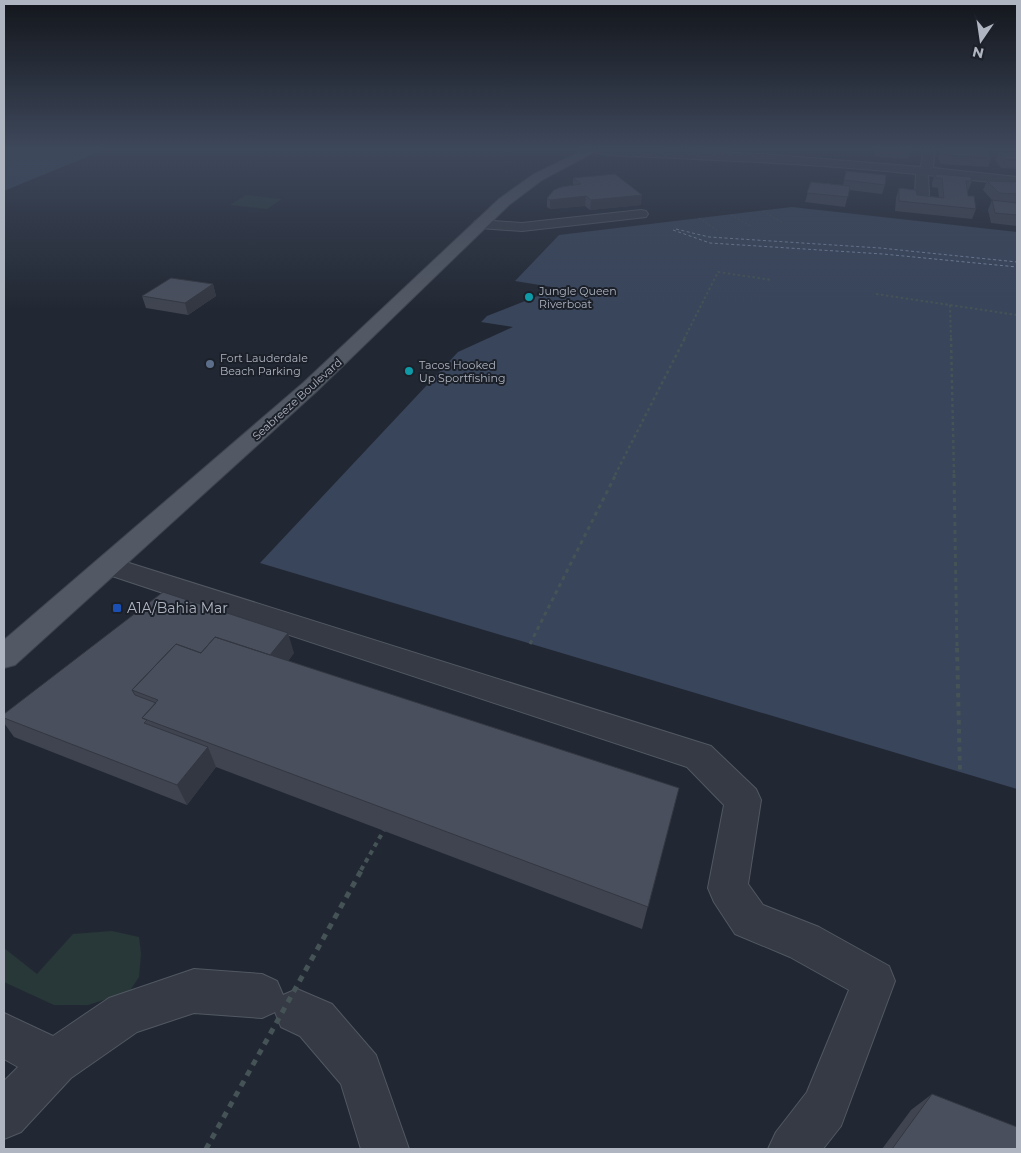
<svg xmlns="http://www.w3.org/2000/svg" width="1021" height="1153" viewBox="0 0 1021 1153" font-family="Montserrat,sans-serif">
	<style>
		.green { fill: #283738 }
		.water { fill: #39455b }
		.lines { fill: none; stroke-linecap: round; stroke-linejoin: round }
		.ferry { stroke: #7b8ba6; stroke-width: 1; stroke-dasharray: 3 2.5; stroke-linecap: butt }
		.minor-casing { stroke: #525862; stroke-width: 2 }
		.major-casing { stroke: #3e434e; stroke-width: 2 }
		.path-far4 { stroke: #455356; stroke-width: 1; stroke-dasharray: 2 2; stroke-linecap: butt }
		.path-far3 { stroke: #455356; stroke-width: 2; stroke-dasharray: 2.5 2.5; stroke-linecap: butt }
		.path-far2 { stroke: #455356; stroke-width: 2.5; stroke-dasharray: 3 3; stroke-linecap: butt }
		.path-far1 { stroke: #455356; stroke-width: 3; stroke-dasharray: 4 4; stroke-linecap: butt }
		.path { stroke: #455356; stroke-width: 4; stroke-dasharray: 4.5 4.5; stroke-linecap: butt }
		.minor { fill: #353a44; fill-rule: evenodd }
		.major { fill: #535964; fill-rule: evenodd }
		.path-bridge-far1 { stroke: #455356; stroke-width: 4; stroke-dasharray: 4.5 4.5; stroke-linecap: butt }
		.path-bridge { stroke: #455356; stroke-width: 5; stroke-dasharray: 6 6; stroke-linecap: butt }
		.wall { fill: #3f4450 }
		.shaded-wall { fill: #333741 }
		.building { fill: #494f5d; stroke: #333741 }
		.culture-dot { fill: #0f9aa8; stroke: #1b2029; stroke-width: 2 }
		.service-dot { fill: #5c6f8a; stroke: #1b2029; stroke-width: 2 }
		.transit-dot { fill: #1a4fb4; stroke: #1b2029; stroke-width: 2 }
		.labels { text-anchor: middle; dominant-baseline: central; stroke-width: 4; stroke-linejoin: round; paint-order: stroke }
		.far-poi-label { font-size: 11px; fill: #afb5c1; stroke: #1b2029; text-anchor: start }
		.far-street-label { font-size: 11px; fill: #afb5c1; stroke: #1b2029 }
		.poi-label { font-size: 14px; fill: #afb5c1; stroke: #1b2029; text-anchor: start }
	</style>
	<rect width="100%" height="100%" fill="#222833"/>
	<path class="green" d="M 246,195 L 282,199 L 267,209 L 230,205 Z
		M 112,931 L 139,937 L 141,954 L 139,977 L 129,992 L 88,1005 L 54,1005 L 4,982 L 4,948 L 37,974 L 73,934 Z"/>
	<path class="water" d="M 4,149 L 106,149 L 4,191 Z
		M 792,207 L 1017,232 L 1017,789 L 260,563 L 458,352 L 513,327 L 481,322 L 487,316 L 558,288 L 515,281 L 559,235 Z"/>
	<g class="lines">
		<path class="ferry" d="M 676,229 L 709,237 L 880,248 L 1017,262
			M 673,230 L 710,243 L 883,254 L 1017,267"/>
		<g class="minor-casing">
			<path id="minor" d="M 589,149 L 633,149 L 762,154 L 921,167 L 923,149 L 935,149 L 933,168 L 1017,177 L 1017,185 L 928,175 L 929,195 L 922,199 L 915,195 L 916,174 C 828,165 741,161 653,157 C 640,156 597,157 589,149 Z
				M 641,210 L 646,211 L 648,214 L 646,217 L 522,231 L 480,228 L 475,227 L 473,224 L 475,221 L 480,220 L 522,223 Z
				M 110,557 L 711,746 L 756,789 L 761,800 L 748,884 L 763,905 L 819,927 L 889,966 L 895,981 L 841,1126 L 823,1149 L 768,1149 L 776,1132 L 807,1092 L 849,990 L 790,957 L 735,934 L 714,902 L 708,888 L 724,805 L 687,767 L 100,572 L 96,566 L 100,560 Z
				M 194,969 L 262,974 L 277,981 L 283,995 L 297,989 L 332,1004 L 376,1055 L 409,1149 L 361,1149 L 341,1084 L 300,1036 L 281,1027 L 275,1012 L 262,1018 L 194,1013 L 137,1032 L 71,1078 L 21,1132 L 4,1139 L 4,1081 L 18,1067 L 4,1059 L 4,1013 L 53,1036 L 109,998 Z"/>
		</g>
		<g class="major-casing">
			<path id="major" d="M 586,149 L 600,149 L 542,180 L 509,205 L 317,391 L 15,665 L 4,668 L 4,640 L 303,383 L 499,199 L 534,174 Z"/>
		</g>
		<path class="path-far4" d="M 763,211 L 783,223
			M 731,215 L 752,227
			M 699,218 L 718,231"/>
		<path class="path-far3" d="M 876,294 L 1017,315
			M 950,305 L 951,339
			M 684,339 L 718,272 L 772,280"/>
		<path class="path-far2" d="M 951,338 L 954,475
			M 615,475 L 685,338"/>
		<path class="path-far1" d="M 954,474 L 957,649
			M 530,644 L 616,474"/>
		<path class="path" d="M 957,648 L 960,772"/>
		<use href="#minor" class="minor"/>
		<use href="#major" class="major"/>
		<path class="path-bridge-far1" d="M 361,870 L 384,830"/>
		<path class="path-bridge" d="M 206,1149 L 362,869"/>
	</g>
	<path class="wall" d="M 875,149 L 910,149 L 911,151 L 908,159 L 876,157 L 874,152 Z
		M 958,149 L 985,149 L 991,158 L 988,167 L 941,164 L 938,158 L 941,150 L 959,152 Z
		M 999,152 L 1017,153 L 1017,169 L 1001,168 L 995,160 Z
		M 846,171 L 885,185 L 882,194 L 849,190 L 845,207 L 805,202 L 811,182 L 843,185 Z
		M 935,174 L 972,181 L 968,191 L 967,191 L 968,196 L 976,209 L 972,219 L 895,211 L 896,198 L 899,188 L 917,195 L 939,198 L 938,188 L 932,187 L 932,183 Z
		M 573,178 L 641,205 L 590,210 L 585,206 L 550,209 L 547,207 L 547,198 L 573,185 Z
		M 987,181 L 1017,182 L 1017,226 L 991,223 L 988,210 L 992,200 L 983,190 Z
		M 213,284 L 216,296 L 188,315 L 146,308 L 142,296 Z
		M 294,653 L 288,661 L 679,788 L 642,929 L 216,767 L 187,805 L 14,737 L 4,723 L 4,714 Z
		M 932,1094 L 1017,1149 L 882,1149 L 911,1110 Z"/>
	<path class="shaded-wall" d="M 642,195 L 641,205 L 590,210 L 591,200 Z
		M 586,196 L 585,206 L 550,209 L 550,200 Z
		M 213,284 L 216,296 L 188,315 L 185,303 Z
		M 288,633 L 294,653 L 274,678 L 267,658 Z
		M 208,747 L 216,767 L 187,805 L 177,785 Z"/>
	<path class="building" d="M 880,149 L 910,149 L 911,151 Z
		M 966,149 L 985,149 L 991,158 L 944,155 L 941,150 L 969,153 Z
		M 999,152 L 1017,153 L 1017,160 L 1005,159 Z
		M 846,171 L 886,175 L 885,185 L 844,180 Z
		M 615,174 L 642,195 L 591,200 L 586,196 L 550,200 L 547,198 L 554,190 L 561,187 L 581,184 L 573,178 Z
		M 935,174 L 971,177 L 972,181 L 966,181 L 968,196 L 974,196 L 976,209 L 899,201 L 899,188 L 916,190 L 917,195 L 944,198 L 942,178 L 936,178 Z
		M 987,181 L 1017,182 L 1017,194 L 999,193 Z
		M 811,182 L 850,186 L 848,197 L 807,193 Z
		M 992,200 L 1017,203 L 1017,215 L 995,213 Z
		M 171,278 L 213,284 L 185,303 L 142,296 Z
		M 163,592 L 288,633 L 270,655 L 215,637 L 201,653 L 176,644 L 132,690 L 135,695 L 156,703 L 142,718 L 147,720 L 144,723 L 208,747 L 177,785 L 4,718 L 4,714 Z
		M 215,637 L 679,788 L 648,907 L 142,718 L 158,700 L 132,690 L 176,644 L 201,653 Z
		M 932,1094 L 1017,1127 L 1017,1149 L 892,1149 Z"/>
	<linearGradient id="sky" x2="0" y2="1"><stop stop-color="#13161c"/><stop offset="0.48" stop-color="#3e485b"/><stop offset="1" stop-color="#3e485b" stop-opacity="0"/></linearGradient>
	<rect width="1021" height="310" fill="url(#sky)"/>
	<g class="culture-dot">
		<circle cx="529" cy="297" r="5"/>
		<circle cx="409" cy="371" r="5"/>
	</g>
	<circle class="service-dot" cx="210" cy="364" r="5"/>
	<rect class="transit-dot" x="112" y="603" width="10" height="10" rx="2.5"/>
	<g class="labels">
		<g class="far-poi-label">
			<text x="539" y="291">Jungle Queen<tspan x="539" dy="13">Riverboat</tspan></text>
			<text x="220" y="358">Fort Lauderdale<tspan x="220" dy="13">Beach Parking</tspan></text>
			<text x="419" y="365">Tacos Hooked<tspan x="419" dy="13">Up Sportfishing</tspan></text>
		</g>
		<g class="far-street-label">
			<text transform="translate(297 399) rotate(-42)">Seabreeze Boulevard</text>
		</g>
		<g class="poi-label">
			<text x="127" y="608">A1A/Bahia Mar</text>
		</g>
	</g>
	<rect width="1021" height="1153" fill="none" stroke="#afb5c1" stroke-width="10"/>
	<g transform="translate(981 40) rotate(193)" stroke="#1b2029" stroke-width="4" paint-order="stroke">
	<path d="M0-4L9 19L0 12L-9 19Z" fill="#afb5c1"/>
	<text y="-8" font-size="14" font-weight="bold" text-anchor="middle" fill="#afb5c1">N</text>
	</g>
</svg>
